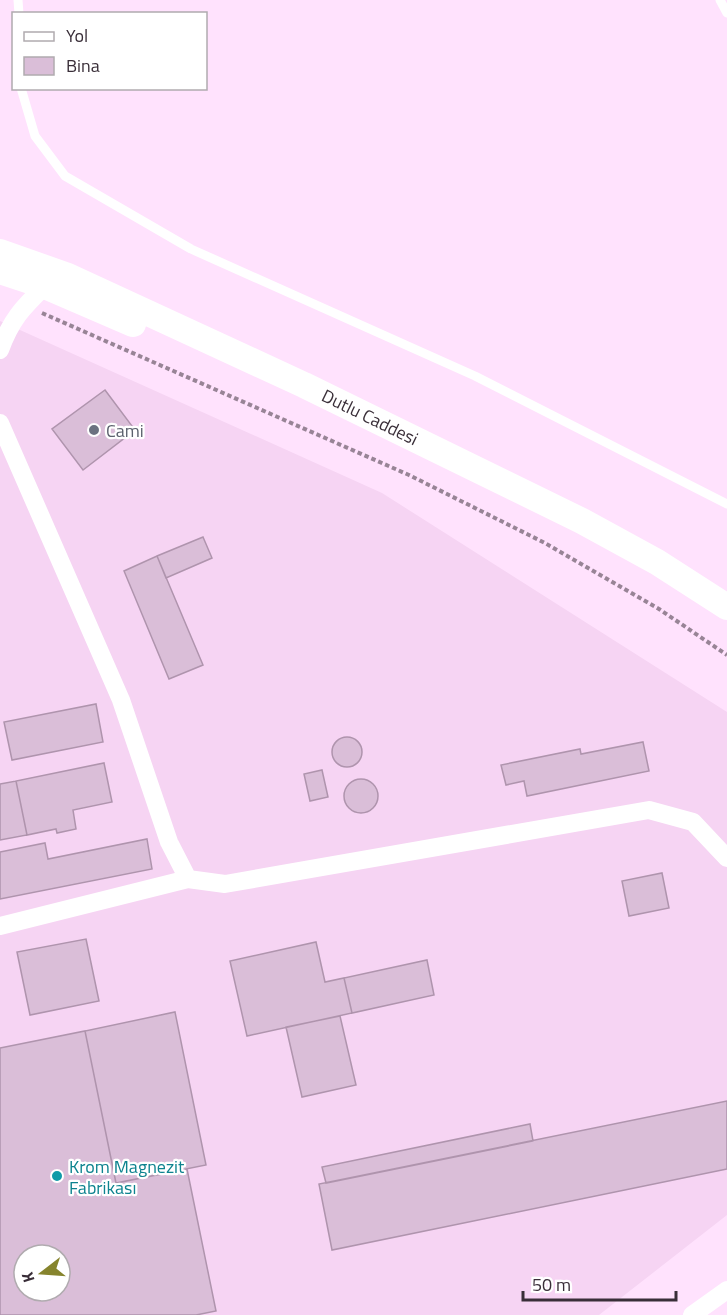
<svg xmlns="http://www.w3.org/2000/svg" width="727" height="1315" viewBox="0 0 727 1315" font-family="'Titillium Web',sans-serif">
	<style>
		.built { fill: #f6d4f3; fill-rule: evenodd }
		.building { fill: #dabed8; stroke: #af94ad; stroke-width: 1.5; fill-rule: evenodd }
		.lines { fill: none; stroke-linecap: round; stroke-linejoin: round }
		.path { stroke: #988496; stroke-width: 4; stroke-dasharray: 4.5 3; stroke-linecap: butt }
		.service { stroke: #fff; stroke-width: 9 }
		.minor { stroke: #fff; stroke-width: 18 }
		.secondary { stroke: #fff; stroke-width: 26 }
		.worship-dot { fill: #6b7280; stroke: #fff; stroke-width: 2 }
		.culture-dot { fill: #0f9aa8; stroke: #fff; stroke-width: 2 }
		.labels { text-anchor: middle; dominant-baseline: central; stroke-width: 4.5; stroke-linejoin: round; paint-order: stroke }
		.street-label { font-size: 18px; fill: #392e38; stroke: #fff }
		.worship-label { font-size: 18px; fill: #5b616d; stroke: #fff; text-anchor: start }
		.culture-label { font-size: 18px; fill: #0d838f; stroke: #fff; text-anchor: start }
	</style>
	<rect width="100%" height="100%" fill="#ffe2fd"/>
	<path class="built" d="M 0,321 L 382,493 L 727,712 L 727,1215 L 599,1315 L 0,1315 ZM 24,1255 L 60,1255 L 60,1291 L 24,1291 Z"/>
	<path class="building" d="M 105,390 L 135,430 L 83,470 L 52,429 Z
		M 203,537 L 212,558 L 166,578 L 157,556 Z
		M 157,556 L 203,665 L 169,679 L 124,571 Z
		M 96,704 L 103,742 L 12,760 L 4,722 Z
		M332 752a15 15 0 1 1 30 0a15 15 0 1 1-30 0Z
		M 643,742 L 649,771 L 527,796 L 524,781 L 506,785 L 501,765 L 580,749 L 581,754 Z
		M 104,763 L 112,802 L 73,810 L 76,829 L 57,833 L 56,829 L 27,835 L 16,781 Z
		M 322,770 L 328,797 L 310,801 L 304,774 Z
		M344 796a17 17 0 1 1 34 0a17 17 0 1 1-34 0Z
		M 16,781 L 27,835 L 0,840 L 0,784 Z
		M 147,839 L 152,869 L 0,899 L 0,852 L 45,843 L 48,859 Z
		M 662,873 L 669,908 L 629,916 L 622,881 Z
		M 86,939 L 99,1001 L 30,1015 L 17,952 Z
		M 316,942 L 325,982 L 344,978 L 352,1013 L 247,1036 L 230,961 Z
		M 427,960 L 434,995 L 352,1013 L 344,978 Z
		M 175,1012 L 206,1165 L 116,1183 L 85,1031 Z
		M 340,1016 L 356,1085 L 302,1097 L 286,1027 Z
		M 85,1031 L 116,1183 L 187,1169 L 216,1311 L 196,1315 L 0,1315 L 0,1048 ZM 24,1255 L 60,1255 L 60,1291 L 24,1291 Z
		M 727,1101 L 727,1169 L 332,1250 L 319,1184 Z
		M 530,1124 L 533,1141 L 326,1183 L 322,1167 Z"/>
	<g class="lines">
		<path class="path" d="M 42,313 L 409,475 L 545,543 L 659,609 L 727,655"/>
		<path class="service" d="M 18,0 L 19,14
			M 720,0 L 727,13
			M 21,88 L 35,136 L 65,176 L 191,249 L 475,376 L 727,504"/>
		<path class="minor" d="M 0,350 C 11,320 22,308 45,286
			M 0,423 L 121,700 L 169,842 L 188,879 L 225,884 L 649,810 L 693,822 L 727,858
			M 0,926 L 188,879
			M 692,1315 L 727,1290"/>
		<path class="secondary" d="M 0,252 L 68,276 L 304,385 L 582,521 L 657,562 L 727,607
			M 0,271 L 45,286 L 133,324"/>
	</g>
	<circle class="worship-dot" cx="94" cy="430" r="6"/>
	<circle class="culture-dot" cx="57" cy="1176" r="6"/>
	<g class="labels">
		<g class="street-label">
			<text transform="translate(370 417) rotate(26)">Dutlu Caddesi</text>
		</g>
		<g class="worship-label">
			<text x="106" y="430">Cami</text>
		</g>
		<g class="culture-label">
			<text x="69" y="1166">Krom Magnezit<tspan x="69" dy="21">Fabrikası</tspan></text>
		</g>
	</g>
	<rect x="12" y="12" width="195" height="78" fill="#ffffff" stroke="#b0abaf" stroke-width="1.5"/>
	<rect x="24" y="32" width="30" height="9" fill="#ffffff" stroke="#b0abaf" stroke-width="1.5"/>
	<text x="66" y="42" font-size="18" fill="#392e38">Yol</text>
	<rect x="24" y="57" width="30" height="18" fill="#dabed8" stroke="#b0abaf" stroke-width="1.5"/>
	<text x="66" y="72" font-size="18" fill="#392e38">Bina</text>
	<g transform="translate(42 1273) rotate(253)"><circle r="28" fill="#ffffff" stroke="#b0abaf" stroke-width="1.5"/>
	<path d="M0-4.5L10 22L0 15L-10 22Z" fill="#86842d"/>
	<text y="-9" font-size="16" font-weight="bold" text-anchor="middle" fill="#392e38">K</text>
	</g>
	<path d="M523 1291v9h153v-9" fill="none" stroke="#392e38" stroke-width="3"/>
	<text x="532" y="1291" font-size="18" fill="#392e38" stroke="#ffffff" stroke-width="4.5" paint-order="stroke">50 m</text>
</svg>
